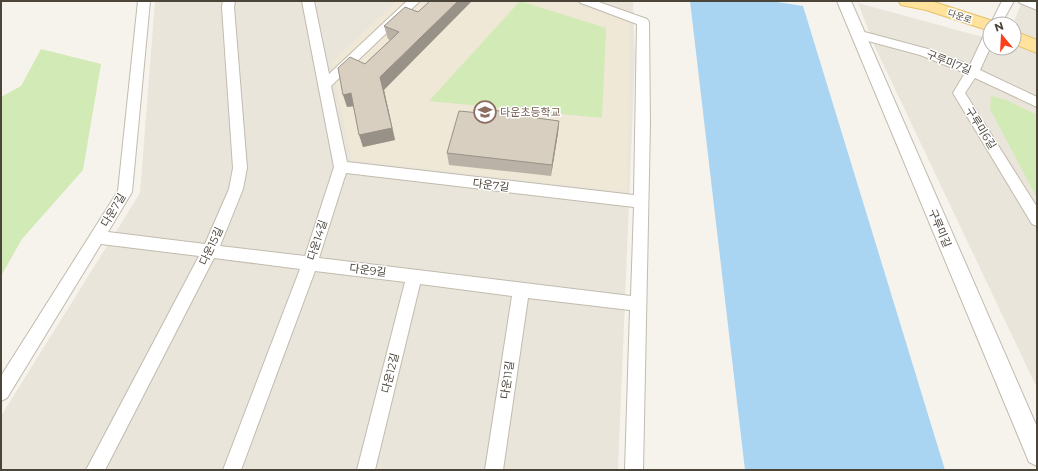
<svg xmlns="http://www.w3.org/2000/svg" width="1038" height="471" viewBox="0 0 1038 471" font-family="Montserrat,'Noto Sans KR',sans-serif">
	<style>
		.residential { fill: #eae5da }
		.education { fill: #efe8d6 }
		.green { fill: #d2eab5 }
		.water { fill: #a9d4f2 }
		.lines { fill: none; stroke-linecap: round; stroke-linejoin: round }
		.minor-casing { stroke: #c2bbae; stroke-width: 2 }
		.tertiary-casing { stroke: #c2bbae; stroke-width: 2 }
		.primary-casing { stroke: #e6c16a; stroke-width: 2 }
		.minor { fill: #fff; fill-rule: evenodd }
		.tertiary { fill: #fff; fill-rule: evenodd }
		.primary { fill: #ffe39c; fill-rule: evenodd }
		.wall { fill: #bab2a6 }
		.shaded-wall { fill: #979187 }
		.building { fill: #d8cfc1; stroke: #979187 }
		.labels { text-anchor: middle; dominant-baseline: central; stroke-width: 3; stroke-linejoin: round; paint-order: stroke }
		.far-street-label { font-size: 9px; fill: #4b4439; stroke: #fff }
		.street-label { font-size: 11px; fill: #4b4439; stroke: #fff }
		.education-label { font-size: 11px; fill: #785e54; stroke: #fff; text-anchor: start }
	</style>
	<rect width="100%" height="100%" fill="#f6f3ec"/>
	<path class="residential" d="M 155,1 L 633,1 L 635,58 L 618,470 L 1,470 L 1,416 L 140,193 Z
		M 1022,1 L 1037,1 L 1037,388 L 875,47 L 858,3 L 990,39 L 990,48 L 1014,48 L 1014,24 L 1013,24 Z"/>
	<path class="education" d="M 397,1 L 567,1 L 630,22 L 627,192 L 352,160 L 331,63 Z"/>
	<path class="green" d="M 520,1 L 606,28 L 602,118 L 429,101 Z
		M 41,49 L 101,64 L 83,170 L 22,239 L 1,276 L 1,97 L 21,86 Z
		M 991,96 L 1006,100 L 1037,115 L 1037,198 L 990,109 Z"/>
	<path class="water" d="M 690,1 L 771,1 L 803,6 L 945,470 L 745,470 Z"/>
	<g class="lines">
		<g class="minor-casing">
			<path id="minor" d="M 138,1 L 150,1 L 132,192 L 108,232 L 205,244 L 229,189 L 233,168 L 222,7 L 223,1 L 235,1 L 234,7 L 247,168 L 243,189 L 220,246 L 305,256 L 334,167 L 302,1 L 314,1 L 329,74 L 407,1 L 420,1 L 331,86 L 347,162 L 634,195 L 637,24 L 581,3 L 579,1 L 596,1 L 647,19 L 649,22 L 650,124 L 643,470 L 625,470 L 630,310 L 528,298 L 503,470 L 485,470 L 512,296 L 420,284 L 375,470 L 357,470 L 405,282 L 315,271 L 241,470 L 223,470 L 300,269 L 214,258 L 105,470 L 86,470 L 199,256 L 101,244 L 7,398 L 1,401 L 1,376 L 118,191 ZM 346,173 L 634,207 L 631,296 L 319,258 Z
				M 1002,1 L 1014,1 L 1001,24 L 990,25 Z
				M 1018,1 L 1037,2 L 1037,10 L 1020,3 Z
				M 857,30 L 928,49 L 970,65 L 984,35 L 986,32 L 990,31 L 990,48 L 980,70 L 1037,97 L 1037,107 L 975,78 L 965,93 L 1037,207 L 1037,226 L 1032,224 L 953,93 L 965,73 L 920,55 L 853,37 L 851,34 L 853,31 Z"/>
		</g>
		<g class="tertiary-casing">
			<path id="tertiary" d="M 837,1 L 851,1 L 1037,427 L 1037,466 L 1029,462 Z"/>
		</g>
		<g class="primary-casing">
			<path id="primary" d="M 899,1 L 931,1 L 996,22 L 997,24 L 990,24 L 990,31 L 926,10 L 901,5 Z
				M 1014,31 L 1037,40 L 1037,53 L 1014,44 Z"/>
		</g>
		<use href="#minor" class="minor"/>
		<use href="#tertiary" class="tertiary"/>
		<use href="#primary" class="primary"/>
	</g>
	<path class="wall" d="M 418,12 L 384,90 L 395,140 L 363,147 L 353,106 L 347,107 L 365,64 L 390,40 L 388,39 L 384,26 Z
		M 480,113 L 559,121 L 558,133 L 551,176 L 449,165 L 447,153 Z"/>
	<path class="shaded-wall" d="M 458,1 L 472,1 L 384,90 L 395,140 L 363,147 L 359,135 L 380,77 Z
		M 351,93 L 355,106 L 347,107 L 343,95 Z
		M 559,121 L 558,133 L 551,176 L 552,165 Z"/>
	<path class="building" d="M 430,1 L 458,1 L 380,77 L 392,128 L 359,135 L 351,93 L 343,95 L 338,68 L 350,57 L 365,64 L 399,32 L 384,26 L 405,7 L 418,12 Z
		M 481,109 L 538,115 L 537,118 L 559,121 L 552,165 L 447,153 L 459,111 L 480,113 Z"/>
	<defs>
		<g id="school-ring" transform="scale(1.15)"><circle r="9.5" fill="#fff" stroke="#8d6e63" stroke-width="1.5"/><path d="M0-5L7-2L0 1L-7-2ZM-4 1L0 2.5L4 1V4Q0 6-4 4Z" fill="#8d6e63"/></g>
	</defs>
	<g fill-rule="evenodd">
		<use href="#school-ring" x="485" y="112"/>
	</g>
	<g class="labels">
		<g class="far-street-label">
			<text transform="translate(960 16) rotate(19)">다운로</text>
		</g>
		<g class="street-label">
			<text transform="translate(949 62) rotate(22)">구루미7길</text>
			<text transform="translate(981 128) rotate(58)">구루미6길</text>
			<text transform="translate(491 185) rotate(7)">다운7길</text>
			<text transform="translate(113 210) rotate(-59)">다운7길</text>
			<text transform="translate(940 228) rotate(67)">구루미길</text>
			<text transform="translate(317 240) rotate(-72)">다운14길</text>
			<text transform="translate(211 246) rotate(-65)">다운15길</text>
			<text transform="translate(368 270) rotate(7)">다운9길</text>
			<text transform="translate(390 373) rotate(-76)">다운12길</text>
			<text transform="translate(507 380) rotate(-82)">다운11길</text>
		</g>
		<g class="education-label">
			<text x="500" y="112">다운초등학교</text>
		</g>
	</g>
	<rect width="1038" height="471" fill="none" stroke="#4b4439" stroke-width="4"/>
	<g transform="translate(1002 36) rotate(342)"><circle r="19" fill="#ffffff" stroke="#b7b4b0"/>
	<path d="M0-3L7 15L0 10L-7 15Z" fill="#fc3f1d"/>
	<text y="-6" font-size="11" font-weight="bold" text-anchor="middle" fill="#4b4439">N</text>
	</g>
</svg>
